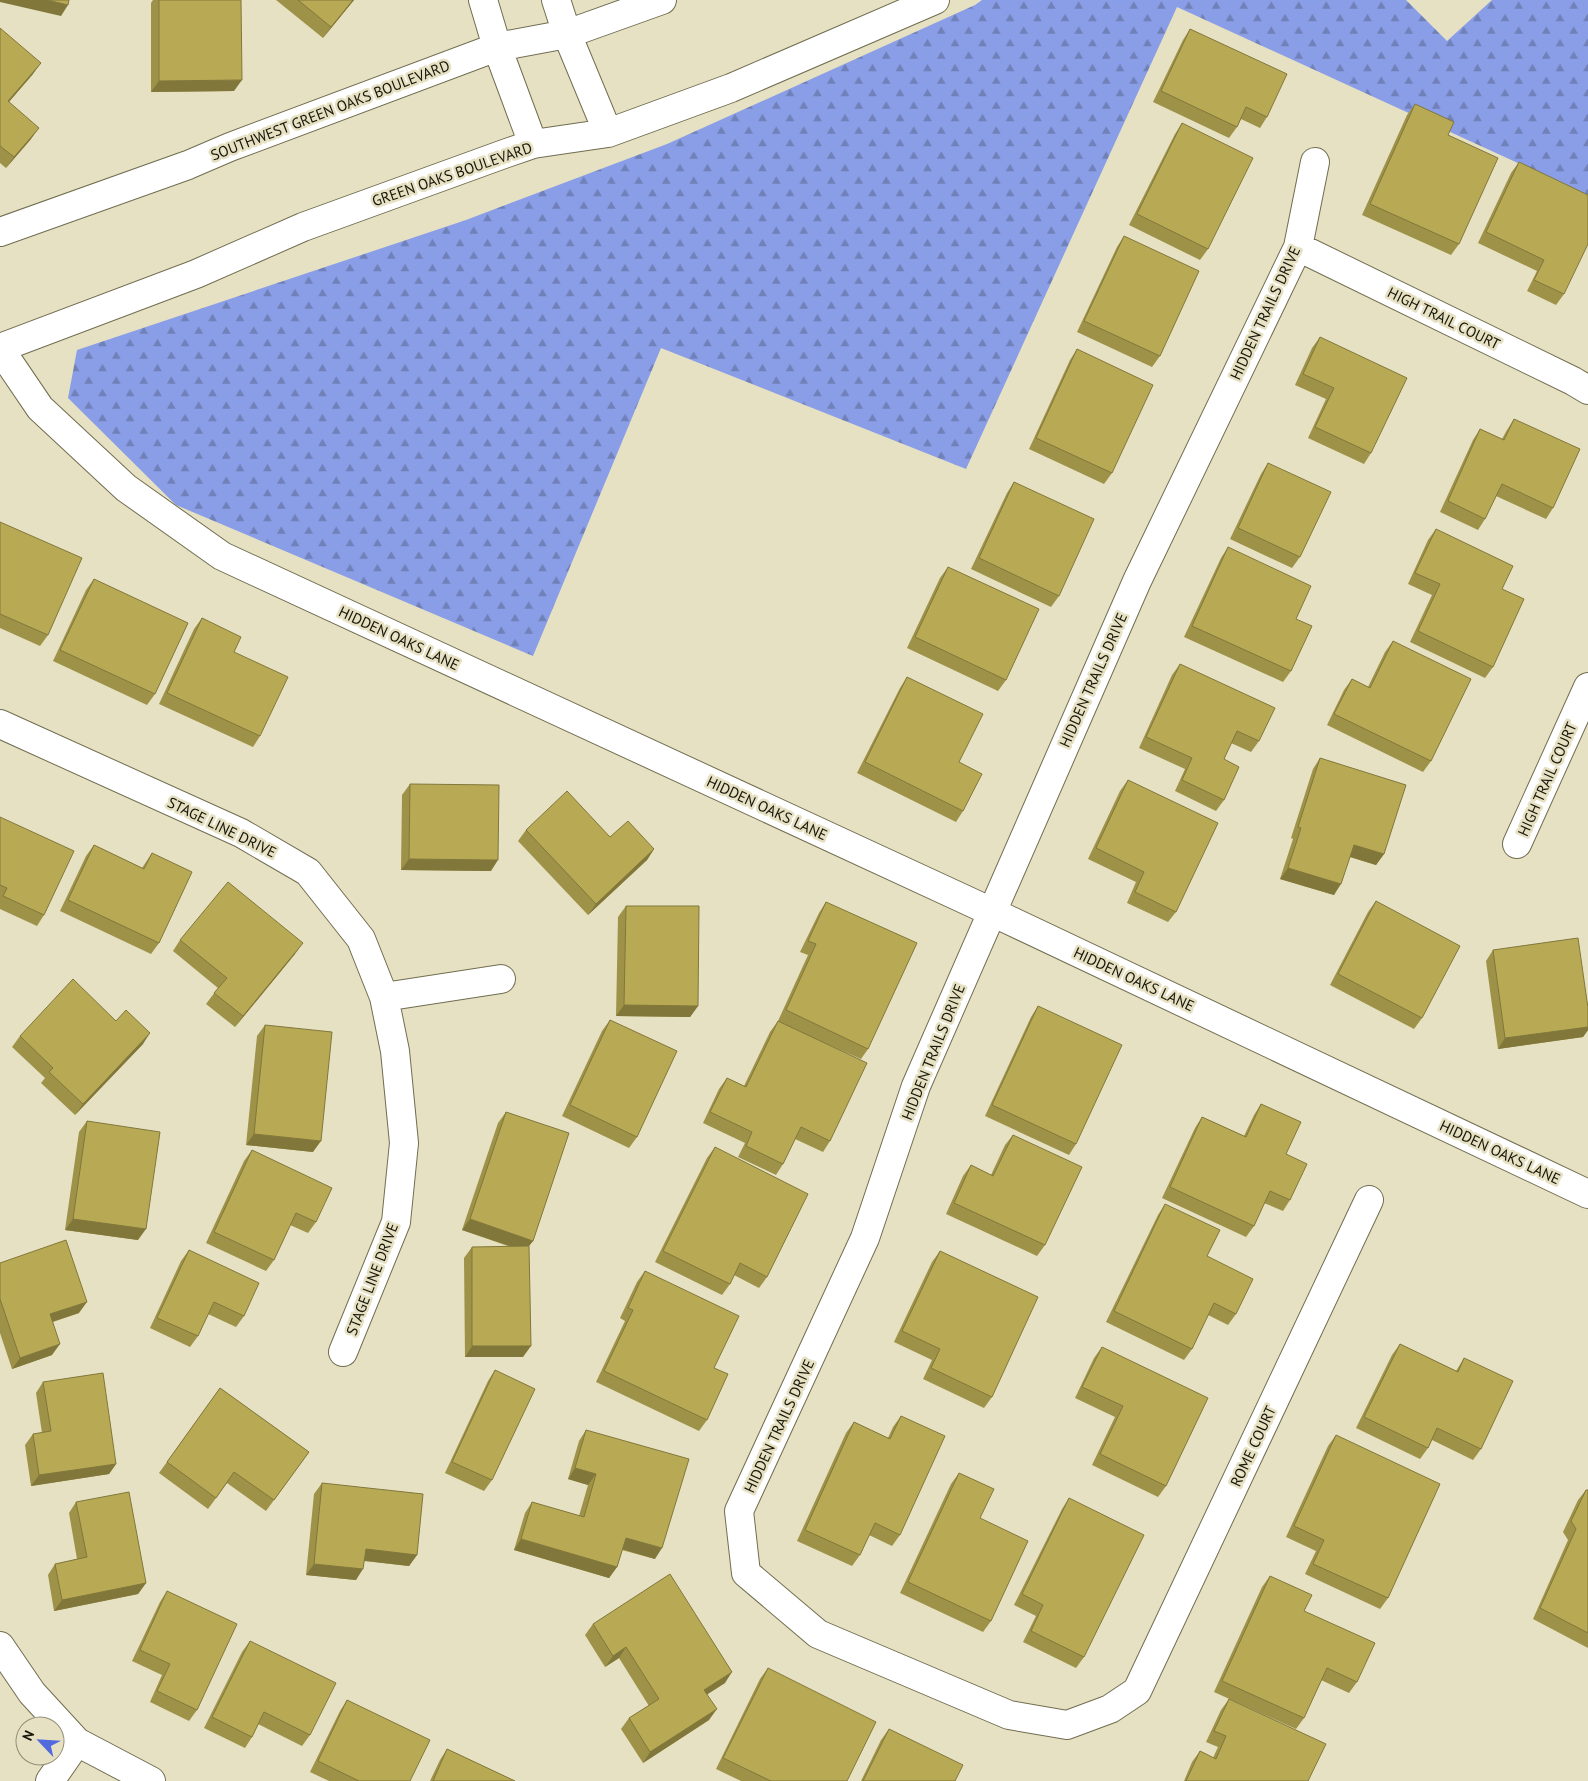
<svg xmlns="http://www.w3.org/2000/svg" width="1588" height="1781" viewBox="0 0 1588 1781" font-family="'PT Sans',sans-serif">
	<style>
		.forest { fill: url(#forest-firs) }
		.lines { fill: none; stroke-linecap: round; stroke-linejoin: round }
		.street-casing { stroke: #716d51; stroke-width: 30 }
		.secondary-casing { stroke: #716d51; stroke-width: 30 }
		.street { stroke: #fff; stroke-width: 28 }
		.secondary { stroke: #fff; stroke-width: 28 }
		.wall { fill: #9e9248 }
		.shaded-wall { fill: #81773b }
		.building { fill: #b8aa54; stroke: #81773b }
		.labels { text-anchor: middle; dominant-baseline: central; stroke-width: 5; stroke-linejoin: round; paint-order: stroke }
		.street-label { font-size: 15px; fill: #17150a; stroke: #e6e1c2 }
	</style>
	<defs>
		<pattern id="forest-firs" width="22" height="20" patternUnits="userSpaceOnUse" patternTransform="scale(1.25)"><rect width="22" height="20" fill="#8a9ee7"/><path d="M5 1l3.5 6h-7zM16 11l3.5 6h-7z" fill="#7080b9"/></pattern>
	</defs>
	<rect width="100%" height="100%" fill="#e6e1c2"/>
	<path class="forest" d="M 982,0 L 1406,0 L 1447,41 L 1492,0 L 1588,0 L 1588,195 L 1177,7 L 966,469 L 661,348 L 533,656 L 176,505 L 68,398 L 77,350 L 466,220 L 667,144 L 975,5 Z"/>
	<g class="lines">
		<g class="street-casing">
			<path id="street" d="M 1315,162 L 1298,247 L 1137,581 L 916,1086 L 865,1238 L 739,1511 L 746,1573 L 818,1634 L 1009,1715 L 1067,1725 L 1110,1709 L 1137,1691 L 1369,1200
				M 1298,247 L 1573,381 L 1588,390
				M 0,349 L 40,408 L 126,488 L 222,556 L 992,912 L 1588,1194
				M 0,724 L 241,833 L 308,872 L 361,939 L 384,997 L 395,1051 L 404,1143 L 396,1222 L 343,1352
				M 1517,844 L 1588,687
				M 384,997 L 501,979
				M 0,1646 L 32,1693 L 77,1742 L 151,1781
				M 50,1781 L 77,1742"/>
		</g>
		<g class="secondary-casing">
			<path id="secondary" d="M 483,0 L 497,47 L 533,144
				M 556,0 L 567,34 L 608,133
				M 0,232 L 188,165 L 230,147 L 497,47 L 567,34 L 662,0
				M 0,348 L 196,274 L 303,227 L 504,154 L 533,144 L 608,133 L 731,88 L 935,0"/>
		</g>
		<use href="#street" class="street"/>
		<use href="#secondary" class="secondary"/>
	</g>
	<path class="wall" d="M 153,0 L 159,0 L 234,91 L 151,92 L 151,3 Z
		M 276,0 L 354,0 L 323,38 Z
		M 0,28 L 33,74 L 9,102 L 31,139 L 6,168 L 0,163 Z
		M 1190,29 L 1267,117 L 1260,128 L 1241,119 L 1237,127 L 1229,138 L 1153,102 L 1183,40 Z
		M 1415,104 L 1448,135 L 1459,244 L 1451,255 L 1362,215 L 1407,115 Z
		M 1182,123 L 1208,249 L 1200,260 L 1129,225 L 1175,134 Z
		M 1519,162 L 1564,294 L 1556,305 L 1527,291 L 1537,271 L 1478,243 L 1511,173 Z
		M 1124,236 L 1160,356 L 1152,367 L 1077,332 L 1117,247 Z
		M 1320,337 L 1371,453 L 1364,464 L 1308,438 L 1326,399 L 1295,385 L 1312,348 Z
		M 1077,349 L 1112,473 L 1104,484 L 1029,449 L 1070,360 Z
		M 1514,419 L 1553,508 L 1546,519 L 1496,496 L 1485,519 L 1478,530 L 1440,512 L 1473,440 L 1480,429 L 1502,439 L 1507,430 Z
		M 1268,463 L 1300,557 L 1292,568 L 1230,539 L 1261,474 Z
		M 1014,482 L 1059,596 L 1051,607 L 971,569 L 1007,493 Z
		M 0,522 L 48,635 L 40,646 L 0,628 Z
		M 1436,529 L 1493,667 L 1485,678 L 1410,642 L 1432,595 L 1408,584 L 1428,540 Z
		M 1228,547 L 1296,619 L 1291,671 L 1283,682 L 1184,637 L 1221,558 Z
		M 948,567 L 1006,680 L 998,691 L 907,648 L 940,578 Z
		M 94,579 L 155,694 L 147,705 L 53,661 L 86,590 Z
		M 202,618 L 234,652 L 260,736 L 253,747 L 159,704 L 194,629 Z
		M 1393,641 L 1431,761 L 1423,772 L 1327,725 L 1344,690 L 1352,679 L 1368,687 L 1385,652 Z
		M 1180,664 L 1259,741 L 1251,752 L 1231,743 L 1224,759 L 1224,800 L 1216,811 L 1175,791 L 1185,769 L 1139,748 L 1172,675 Z
		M 907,677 L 959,762 L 963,811 L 956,822 L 857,773 L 900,688 Z
		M 1320,758 L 1384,854 L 1376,865 L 1350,857 L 1334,895 L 1280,879 L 1293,839 L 1291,838 L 1313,769 Z
		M 1128,780 L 1176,912 L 1168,922 L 1127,903 L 1136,882 L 1088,859 L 1120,791 Z
		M 410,784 L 491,871 L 401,870 L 402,795 Z
		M 0,817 L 44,915 L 37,926 L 0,909 Z
		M 526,830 L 610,837 L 654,849 L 647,860 L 588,915 L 518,841 Z
		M 94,845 L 142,868 L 152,853 L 159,943 L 151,954 L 60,911 L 86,856 Z
		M 1376,901 L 1422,1018 L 1414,1029 L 1330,985 L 1368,912 Z
		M 826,902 L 868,1049 L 861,1059 L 813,1038 L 830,1141 L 823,1152 L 795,1139 L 783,1164 L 776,1175 L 738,1157 L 745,1143 L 703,1123 L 719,1089 L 727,1078 L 744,1086 L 770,1032 L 778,1021 L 808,955 L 800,952 L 819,913 Z
		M 626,906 L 698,1006 L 690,1017 L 616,1016 L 618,917 Z
		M 180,940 L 295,954 L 235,1027 L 206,1004 L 218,988 L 173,951 Z
		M 1493,950 L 1588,1008 L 1588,1030 L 1583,1037 L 1498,1049 L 1486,961 Z
		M 1038,1006 L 1076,1144 L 1069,1155 L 985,1116 L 1031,1017 Z
		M 610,1020 L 637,1137 L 629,1148 L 562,1116 L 602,1031 Z
		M 116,1021 L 143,1044 L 75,1115 L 41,1083 L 45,1078 L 12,1047 L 20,1036 Z
		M 265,1025 L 313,1152 L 246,1145 L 257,1036 Z
		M 1261,1104 L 1286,1154 L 1290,1200 L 1283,1211 L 1264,1203 L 1254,1226 L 1246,1237 L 1162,1198 L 1195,1128 L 1202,1117 L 1244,1136 L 1254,1115 Z
		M 506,1112 L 533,1241 L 529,1246 L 523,1357 L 465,1357 L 464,1258 L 472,1247 L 511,1247 L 462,1230 L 498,1123 Z
		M 87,1121 L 138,1240 L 65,1230 L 79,1132 Z
		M 1013,1135 L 1045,1245 L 1037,1256 L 946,1214 L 963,1176 L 971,1165 L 991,1175 L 1005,1145 Z
		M 715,1147 L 767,1277 L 759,1288 L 734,1275 L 730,1284 L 722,1295 L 655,1262 L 707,1158 Z
		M 252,1150 L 316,1222 L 308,1233 L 290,1225 L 274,1260 L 266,1271 L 206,1243 L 244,1161 Z
		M 1165,1204 L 1207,1256 L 1236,1314 L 1228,1325 L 1208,1315 L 1192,1349 L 1184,1360 L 1106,1322 L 1158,1215 Z
		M 189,1250 L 244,1316 L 236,1327 L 208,1314 L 198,1336 L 190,1347 L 150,1328 L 181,1261 Z
		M 940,1251 L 992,1397 L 984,1408 L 923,1379 L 932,1360 L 894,1342 L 932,1262 Z
		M 0,1263 L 79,1313 L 53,1322 L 52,1355 L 12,1369 L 0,1333 Z
		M 645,1271 L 714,1368 L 707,1420 L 699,1431 L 596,1382 L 625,1321 L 620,1318 L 637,1282 Z
		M 1400,1344 L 1456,1371 L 1464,1358 L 1481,1449 L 1473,1460 L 1432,1440 L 1428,1448 L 1420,1459 L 1356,1428 L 1392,1355 Z
		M 1102,1347 L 1166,1486 L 1158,1497 L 1092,1465 L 1115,1417 L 1075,1398 L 1094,1358 Z
		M 495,1370 L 492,1480 L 484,1491 L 445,1473 L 488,1381 Z
		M 43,1382 L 116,1464 L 109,1474 L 31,1486 L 25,1445 L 33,1434 L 42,1433 L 36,1393 Z
		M 220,1388 L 309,1452 L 266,1511 L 227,1483 L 208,1509 L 159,1473 Z
		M 901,1416 L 900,1535 L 892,1546 L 869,1535 L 860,1555 L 852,1566 L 797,1541 L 846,1433 L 854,1422 L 888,1438 L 893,1427 Z
		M 586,1430 L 655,1559 L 622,1550 L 617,1567 L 609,1578 L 514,1550 L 525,1513 L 532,1502 L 579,1516 L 588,1485 L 568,1479 L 579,1441 Z
		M 1336,1435 L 1388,1598 L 1380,1609 L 1305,1574 L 1316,1551 L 1286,1537 L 1328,1446 Z
		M 959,1473 L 980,1518 L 991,1621 L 983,1632 L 900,1593 L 951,1484 Z
		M 322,1483 L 417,1555 L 409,1566 L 364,1561 L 356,1580 L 306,1575 L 314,1494 Z
		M 1586,1490 L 1588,1490 L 1588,1648 L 1533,1619 L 1568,1540 L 1563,1532 L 1578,1500 Z
		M 1069,1498 L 1084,1657 L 1076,1668 L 1023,1642 L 1036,1616 L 1014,1605 L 1062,1509 Z
		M 76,1502 L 146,1583 L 138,1594 L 54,1611 L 48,1575 L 55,1564 L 77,1559 L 69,1513 Z
		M 1270,1576 L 1304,1611 L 1357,1682 L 1349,1693 L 1321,1680 L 1304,1718 L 1296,1729 L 1214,1692 L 1262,1587 Z
		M 167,1591 L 197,1710 L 189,1721 L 150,1702 L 162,1675 L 132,1661 L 160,1602 Z
		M 593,1624 L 725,1683 L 707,1694 L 709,1720 L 643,1763 L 621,1729 L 629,1718 L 649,1706 L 619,1658 L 605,1667 L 585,1635 Z
		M 250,1641 L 310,1735 L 302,1746 L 258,1724 L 252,1737 L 245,1748 L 204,1728 L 242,1652 Z
		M 768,1668 L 847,1781 L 741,1781 L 716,1769 L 760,1679 Z
		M 1229,1699 L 1308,1781 L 1184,1781 L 1192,1762 L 1200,1751 L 1213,1758 L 1218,1747 L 1206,1742 L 1221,1710 Z
		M 347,1700 L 410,1781 L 329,1781 L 310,1772 L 340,1711 Z
		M 889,1729 L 955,1781 L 861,1781 L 881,1740 Z
		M 447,1749 L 515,1781 L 430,1781 L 440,1760 Z"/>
	<path class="shaded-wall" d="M 0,0 L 47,0 L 68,5 L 61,16 L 0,2 Z
		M 353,0 L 354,0 L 323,38 L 331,27 Z
		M 41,63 L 33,74 L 0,112 L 8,101 Z
		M 242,80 L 234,91 L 151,92 L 159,81 Z
		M 39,128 L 31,139 L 6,168 L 14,157 Z
		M 1354,845 L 1384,854 L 1376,865 L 1347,856 Z
		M 654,849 L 647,860 L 588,915 L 596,904 Z
		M 409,859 L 498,860 L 491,871 L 401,870 Z
		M 1288,868 L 1341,884 L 1334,895 L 1280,879 Z
		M 303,943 L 295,954 L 235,1027 L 243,1016 Z
		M 624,1005 L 698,1006 L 690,1017 L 616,1016 Z
		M 1588,1027 L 1588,1030 L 1583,1037 L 1498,1049 L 1505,1038 Z
		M 150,1033 L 143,1044 L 75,1115 L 83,1104 Z
		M 254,1134 L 321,1141 L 313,1152 L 246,1145 Z
		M 73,1219 L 146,1229 L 138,1240 L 65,1230 Z
		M 470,1219 L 533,1241 L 525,1251 L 462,1230 Z
		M 87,1302 L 79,1313 L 42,1325 L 50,1314 Z
		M 60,1344 L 52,1355 L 12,1369 L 20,1358 Z
		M 472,1346 L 531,1346 L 523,1357 L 465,1357 Z
		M 116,1464 L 109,1474 L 31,1486 L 39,1475 Z
		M 575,1468 L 596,1474 L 588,1485 L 568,1479 Z
		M 626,1538 L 662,1548 L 655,1559 L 618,1548 Z
		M 521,1539 L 617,1567 L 609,1578 L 514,1550 Z
		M 366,1549 L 417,1555 L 409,1566 L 358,1560 Z
		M 314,1564 L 363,1569 L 356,1580 L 306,1575 Z
		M 146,1583 L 138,1594 L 54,1611 L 62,1600 Z
		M 626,1647 L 619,1658 L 605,1667 L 613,1656 Z
		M 732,1672 L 725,1683 L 697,1701 L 704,1690 Z
		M 717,1709 L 709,1720 L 643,1763 L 650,1752 Z"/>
	<path class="building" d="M 47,0 L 69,0 L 68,5 Z
		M 159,0 L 241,0 L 242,80 L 159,81 Z
		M 298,0 L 353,0 L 331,27 Z
		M 0,28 L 41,63 L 8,101 L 39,128 L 14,157 L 0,146 Z
		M 1190,29 L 1287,74 L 1267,117 L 1246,107 L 1237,127 L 1161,91 Z
		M 1415,104 L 1454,122 L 1448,135 L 1498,158 L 1459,244 L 1370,204 Z
		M 1182,123 L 1253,158 L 1208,249 L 1137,214 Z
		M 1519,162 L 1588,195 L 1588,244 L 1564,294 L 1534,280 L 1544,260 L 1486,232 Z
		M 1124,236 L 1199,271 L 1160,356 L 1084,321 Z
		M 1320,337 L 1407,378 L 1371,453 L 1315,427 L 1334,388 L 1303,374 Z
		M 1077,349 L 1153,385 L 1112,473 L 1036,438 Z
		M 1514,419 L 1580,449 L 1553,508 L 1502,484 L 1485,519 L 1448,501 L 1480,429 L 1504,440 Z
		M 1268,463 L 1331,492 L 1300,557 L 1238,528 Z
		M 1014,482 L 1094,519 L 1059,596 L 979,558 Z
		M 0,522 L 82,558 L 48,635 L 0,614 Z
		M 1436,529 L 1513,566 L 1502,589 L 1524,599 L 1493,667 L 1418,631 L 1440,584 L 1415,573 Z
		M 1228,547 L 1311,586 L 1296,619 L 1312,626 L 1291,671 L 1192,626 Z
		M 948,567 L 1039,609 L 1006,680 L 915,637 Z
		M 94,579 L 188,623 L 155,694 L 60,650 Z
		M 202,618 L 241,637 L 234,652 L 288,677 L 260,736 L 167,693 Z
		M 1393,641 L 1471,679 L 1431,761 L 1334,714 L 1352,679 L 1370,688 Z
		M 1180,664 L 1275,708 L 1259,741 L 1237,731 L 1224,759 L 1239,767 L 1224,800 L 1182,780 L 1192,758 L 1146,737 Z
		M 907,677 L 983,714 L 959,762 L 982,774 L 963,811 L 865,762 Z
		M 1320,758 L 1406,785 L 1384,854 L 1354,845 L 1341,884 L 1288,868 L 1301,828 L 1298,827 Z
		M 1128,780 L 1218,823 L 1176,912 L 1135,892 L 1144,872 L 1096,848 Z
		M 410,784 L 499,785 L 498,860 L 409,859 Z
		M 567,791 L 610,837 L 628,821 L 654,849 L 596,904 L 526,830 Z
		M 0,817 L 74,851 L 44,915 L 3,896 L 7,888 L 0,885 Z
		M 94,845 L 144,869 L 152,853 L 192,872 L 159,943 L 68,900 Z
		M 228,882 L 303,943 L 243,1016 L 214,993 L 227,978 L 180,940 Z
		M 1376,901 L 1460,946 L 1422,1018 L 1338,974 Z
		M 826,902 L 917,943 L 868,1049 L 786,1010 L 816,944 L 808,941 Z
		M 626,906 L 699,906 L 698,1006 L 624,1005 Z
		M 1578,938 L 1588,1008 L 1588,1027 L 1505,1038 L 1493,950 Z
		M 73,979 L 116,1021 L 126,1010 L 150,1033 L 83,1104 L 49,1072 L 53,1068 L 20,1036 Z
		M 1038,1006 L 1122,1045 L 1076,1144 L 992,1105 Z
		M 610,1020 L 677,1051 L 637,1137 L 570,1105 Z
		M 778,1021 L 867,1063 L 830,1141 L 801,1127 L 783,1164 L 746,1146 L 752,1132 L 710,1112 L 727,1078 L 746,1087 Z
		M 265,1025 L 332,1032 L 321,1141 L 254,1134 Z
		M 1261,1104 L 1301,1122 L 1286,1154 L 1307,1164 L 1290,1200 L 1270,1191 L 1254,1226 L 1170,1187 L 1202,1117 L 1246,1137 Z
		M 506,1112 L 569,1133 L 533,1241 L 470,1219 Z
		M 87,1121 L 160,1132 L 146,1229 L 73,1219 Z
		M 1013,1135 L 1082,1167 L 1045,1245 L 954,1203 L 971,1165 L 993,1176 Z
		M 715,1147 L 808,1194 L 767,1277 L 740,1263 L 730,1284 L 663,1251 Z
		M 252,1150 L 332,1188 L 316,1222 L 296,1213 L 274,1260 L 214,1232 Z
		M 1165,1204 L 1220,1230 L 1207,1256 L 1253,1279 L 1236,1314 L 1214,1303 L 1192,1349 L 1114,1311 Z
		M 66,1240 L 87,1302 L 50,1314 L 60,1344 L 20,1358 L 0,1299 L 0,1263 Z
		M 529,1246 L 531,1346 L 472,1346 L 472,1247 Z
		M 189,1250 L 259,1283 L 244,1316 L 214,1302 L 198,1336 L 157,1318 Z
		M 940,1251 L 1038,1297 L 992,1397 L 931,1368 L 940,1349 L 902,1331 Z
		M 645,1271 L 739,1316 L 714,1368 L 728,1374 L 707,1420 L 604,1371 L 633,1310 L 628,1308 Z
		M 1400,1344 L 1458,1372 L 1464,1358 L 1513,1381 L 1481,1449 L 1437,1428 L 1428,1448 L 1364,1417 Z
		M 1102,1347 L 1208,1398 L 1166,1486 L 1100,1454 L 1123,1406 L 1082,1387 Z
		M 495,1370 L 535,1389 L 492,1480 L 452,1462 Z
		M 103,1373 L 116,1464 L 39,1475 L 33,1434 L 51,1431 L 43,1382 Z
		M 220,1388 L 309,1452 L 274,1500 L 234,1472 L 216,1498 L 167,1462 Z
		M 901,1416 L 945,1436 L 900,1535 L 875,1523 L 860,1555 L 805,1530 L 854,1422 L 890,1439 Z
		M 586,1430 L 689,1459 L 662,1548 L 626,1538 L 617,1567 L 521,1539 L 532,1502 L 584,1517 L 596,1474 L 575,1468 Z
		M 1336,1435 L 1440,1484 L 1388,1598 L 1313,1564 L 1324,1540 L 1294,1526 Z
		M 959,1473 L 994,1489 L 980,1518 L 1028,1541 L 991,1621 L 908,1582 Z
		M 322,1483 L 423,1494 L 417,1555 L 366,1549 L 363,1569 L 314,1564 Z
		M 1586,1490 L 1588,1490 L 1588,1633 L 1540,1608 L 1576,1529 L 1571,1521 Z
		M 129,1492 L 146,1583 L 62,1600 L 55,1564 L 87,1557 L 76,1502 Z
		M 1069,1498 L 1144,1535 L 1084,1657 L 1031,1631 L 1043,1605 L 1022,1594 Z
		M 670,1574 L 732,1672 L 704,1690 L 717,1709 L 650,1752 L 629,1718 L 659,1699 L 626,1647 L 613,1656 L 593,1624 Z
		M 1270,1576 L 1312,1595 L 1304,1611 L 1375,1643 L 1357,1682 L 1327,1668 L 1304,1718 L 1222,1681 Z
		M 167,1591 L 237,1624 L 197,1710 L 157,1691 L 170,1664 L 140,1650 Z
		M 250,1641 L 336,1683 L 310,1735 L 264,1712 L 252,1737 L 212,1717 Z
		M 768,1668 L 876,1722 L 847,1781 L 771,1781 L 723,1758 Z
		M 1229,1699 L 1326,1744 L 1308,1781 L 1186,1781 L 1200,1751 L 1216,1759 L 1226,1736 L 1214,1731 Z
		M 347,1700 L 430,1740 L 410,1781 L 359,1781 L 318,1761 Z
		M 889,1729 L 963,1765 L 955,1781 L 863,1781 Z
		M 447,1749 L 515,1781 L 433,1781 Z"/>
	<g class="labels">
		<g class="street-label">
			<text transform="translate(330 110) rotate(-21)">SOUTHWEST GREEN OAKS BOULEVARD</text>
			<text transform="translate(452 174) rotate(-19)">GREEN OAKS BOULEVARD</text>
			<text transform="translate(1265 313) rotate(-65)">HIDDEN TRAILS DRIVE</text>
			<text transform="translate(1444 318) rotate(26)">HIGH TRAIL COURT</text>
			<text transform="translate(399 638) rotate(25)">HIDDEN OAKS LANE</text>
			<text transform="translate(1093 680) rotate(-66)">HIDDEN TRAILS DRIVE</text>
			<text transform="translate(1547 779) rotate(-66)">HIGH TRAIL COURT</text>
			<text transform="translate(767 808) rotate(25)">HIDDEN OAKS LANE</text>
			<text transform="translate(222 827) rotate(26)">STAGE LINE DRIVE</text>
			<text transform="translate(1134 979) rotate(25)">HIDDEN OAKS LANE</text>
			<text transform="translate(933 1052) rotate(-68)">HIDDEN TRAILS DRIVE</text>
			<text transform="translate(1500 1152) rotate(25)">HIDDEN OAKS LANE</text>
			<text transform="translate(372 1279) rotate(-69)">STAGE LINE DRIVE</text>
			<text transform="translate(779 1426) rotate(-65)">HIDDEN TRAILS DRIVE</text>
			<text transform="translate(1253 1446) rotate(-65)">ROME COURT</text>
		</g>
	</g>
	<g transform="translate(40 1741) rotate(295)"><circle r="24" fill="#e6e1c2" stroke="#938f78"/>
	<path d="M0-4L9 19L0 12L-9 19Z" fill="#5369de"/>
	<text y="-8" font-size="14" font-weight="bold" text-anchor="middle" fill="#17150a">N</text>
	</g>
</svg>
